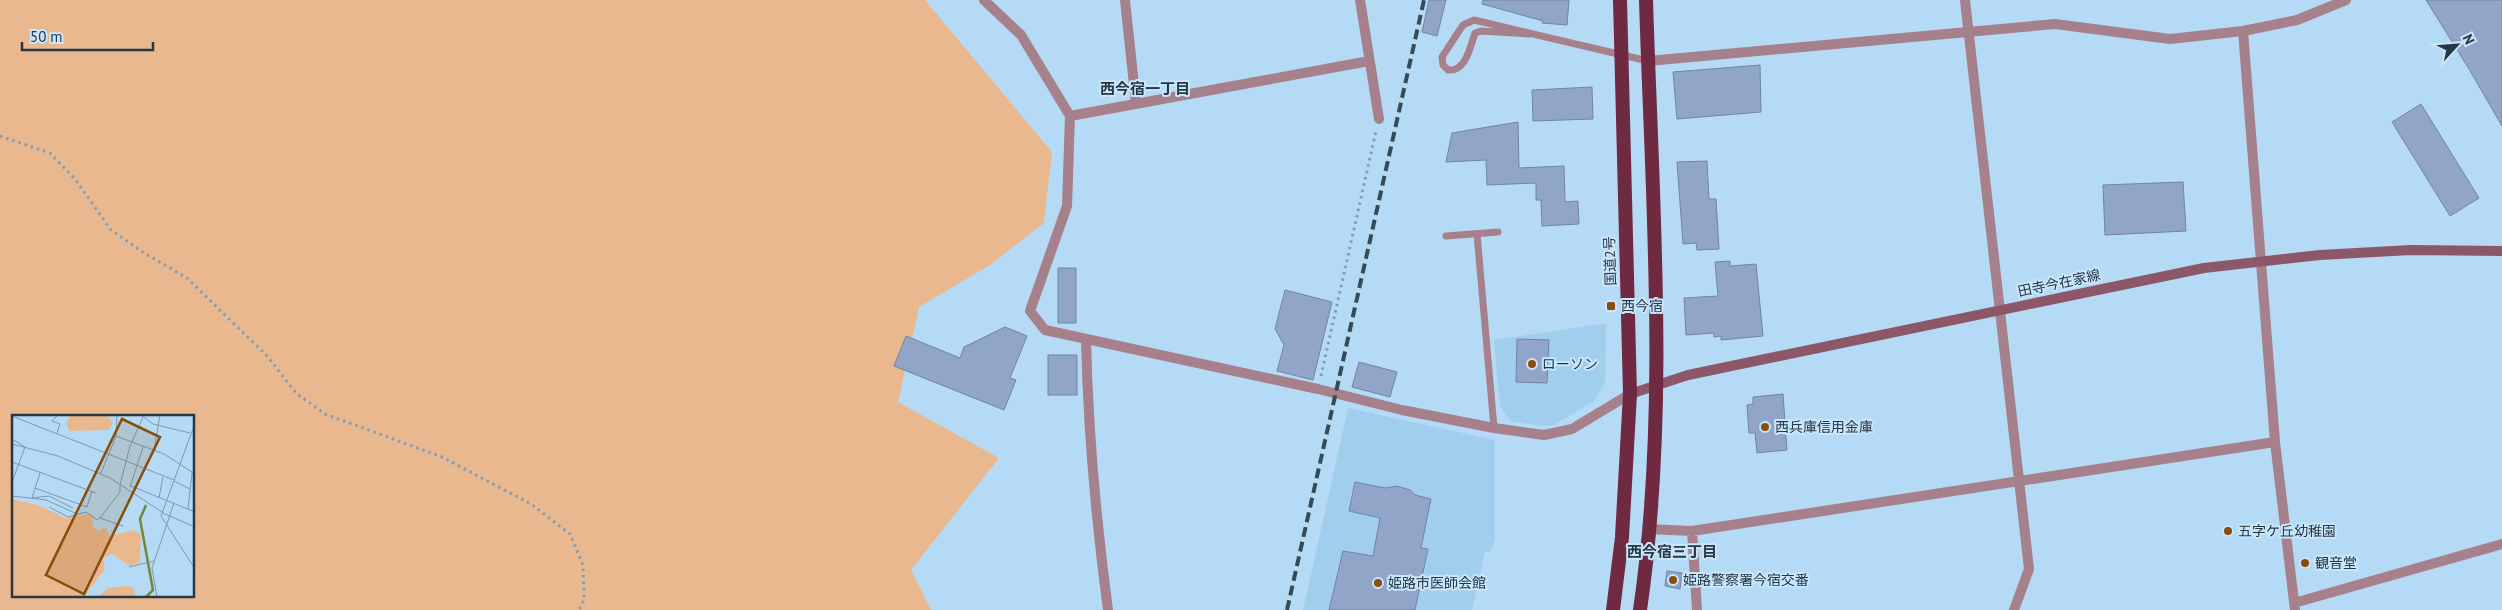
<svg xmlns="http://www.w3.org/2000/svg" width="2502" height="610" viewBox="0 0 2502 610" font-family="'PT Sans','Noto Sans JP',sans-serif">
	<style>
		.built { fill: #a2ceee }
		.green { fill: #eab88e; fill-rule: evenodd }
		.building { fill: #90a5c8; stroke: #7184a6 }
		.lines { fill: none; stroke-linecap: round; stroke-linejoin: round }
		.path { stroke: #819eb4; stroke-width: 3; stroke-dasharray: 2.5 4; stroke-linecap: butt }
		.service { stroke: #a6808a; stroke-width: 7 }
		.minor { stroke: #a6808a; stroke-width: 10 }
		.secondary { stroke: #8c5766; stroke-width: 10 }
		.trunk { stroke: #6f2a42; stroke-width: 14 }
		.rail { stroke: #394a57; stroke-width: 4; stroke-dasharray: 10 5; stroke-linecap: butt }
		.poi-dot { fill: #894e0a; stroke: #c8e6fd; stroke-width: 2 }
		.labels { text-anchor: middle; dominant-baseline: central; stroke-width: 4; stroke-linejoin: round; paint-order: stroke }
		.street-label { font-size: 14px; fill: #283742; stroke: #c8e6fd }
		.poi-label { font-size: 14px; fill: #283742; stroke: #c8e6fd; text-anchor: start }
		.neighbourhood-label { font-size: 15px; font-weight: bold; fill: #283742; stroke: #c8e6fd }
		.inset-river { fill: none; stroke: #748737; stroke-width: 2.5 }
		.inset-road { fill: none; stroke: #7d99ae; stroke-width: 1 }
		.view { fill: #894e0a; fill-opacity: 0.15; stroke: #894e0a; stroke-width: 2.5 }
		.inset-edge { fill: none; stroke: #283742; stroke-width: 2.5 }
	</style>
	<rect width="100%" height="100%" fill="#b5daf6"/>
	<path class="built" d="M 1606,323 L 1605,382 L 1594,401 L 1554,425 L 1540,426 L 1511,421 L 1500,406 L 1494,340 Z
		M 1348,408 L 1495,440 L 1495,540 L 1491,551 L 1485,552 L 1472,610 L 1303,610 Z"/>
	<path class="green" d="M 0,0 L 925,0 L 1052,152 L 1044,223 L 990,265 L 919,307 L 898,402 L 999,458 L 911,570 L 931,610 L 0,610 ZM 14,416 L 194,416 L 194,596 L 14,596 Z"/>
	<path class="building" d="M 1429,0 L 1446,0 L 1437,36 L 1422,32 Z
		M 1483,0 L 1569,0 L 1567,25 L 1542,23 L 1543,21 L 1482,4 Z
		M 2426,0 L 2502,0 L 2502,126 L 2469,69 Z
		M 1760,65 L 1761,112 L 1677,119 L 1673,72 Z
		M 1592,87 L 1593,119 L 1533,121 L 1532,90 Z
		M 2421,104 L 2479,198 L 2450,216 L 2392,122 Z
		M 1518,122 L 1519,168 L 1564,166 L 1565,202 L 1578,201 L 1579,224 L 1542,226 L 1541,200 L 1536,200 L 1536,183 L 1487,185 L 1486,160 L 1446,162 L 1452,133 Z
		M 1707,161 L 1709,199 L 1716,199 L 1719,249 L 1697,250 L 1696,243 L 1683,244 L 1677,162 Z
		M 2183,182 L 2186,231 L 2105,235 L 2103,185 Z
		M 1730,261 L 1730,266 L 1756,264 L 1763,336 L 1721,340 L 1721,336 L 1714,337 L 1714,333 L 1686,335 L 1684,298 L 1718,296 L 1715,262 Z
		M 1058,268 L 1076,268 L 1076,323 L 1058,323 Z
		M 1285,290 L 1332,302 L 1313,380 L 1277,371 L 1284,345 L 1275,329 Z
		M 1005,327 L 1027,336 L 1010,378 L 1016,380 L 1004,410 L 894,366 L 906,336 L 960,358 L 964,347 Z
		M 1517,339 L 1549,340 L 1547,383 L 1516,382 Z
		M 1048,355 L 1077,355 L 1077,395 L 1048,395 Z
		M 1359,362 L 1397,372 L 1390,397 L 1352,387 Z
		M 1783,394 L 1787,450 L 1757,453 L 1755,433 L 1749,433 L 1747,405 L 1753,404 L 1753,397 Z
		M 1355,482 L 1385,488 L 1397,486 L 1410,490 L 1415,495 L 1431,499 L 1421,548 L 1428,549 L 1415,610 L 1329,610 L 1343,551 L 1373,556 L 1380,518 L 1349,511 Z
		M 1667,571 L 1682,573 L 1680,589 L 1665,586 Z"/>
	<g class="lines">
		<path class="path" d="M 0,136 L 50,153 L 75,179 L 111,230 L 144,253 L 187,278 L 267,356 L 296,393 L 325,414 L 442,457 L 531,504 L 570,534 L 583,565 L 584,600 L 579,610
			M 1321,376 L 1376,131"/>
		<path class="service" d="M 1529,34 L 1481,31 L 1475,33 C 1470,47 1466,72 1448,70 L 1443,65 L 1442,57 L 1463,25 L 1474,20 L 1648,61
			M 1477,234 L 1494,428
			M 1446,236 L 1498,232"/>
		<path class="minor" d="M 984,0 L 1021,35 L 1070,116 L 1067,206 L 1030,311 L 1045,330 L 1318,389 L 1402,410 L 1494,428 L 1544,435 L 1572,429 L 1630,394
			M 1125,0 L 1136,104
			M 1360,0 L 1379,119
			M 1965,0 L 2029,569 L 2014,610
			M 2243,31 L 2275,442 L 2295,610
			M 1648,61 L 2055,24 L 2170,39 L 2243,31 L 2297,20 L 2346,0
			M 1070,116 L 1369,61
			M 1086,339 C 1088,430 1096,520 1108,610
			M 1648,529 L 1692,531 L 2275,442
			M 1692,531 L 1697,610
			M 2294,603 L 2502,544"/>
		<path class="secondary" d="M 1630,394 L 1688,375 L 2204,268 L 2320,255 L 2411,250 L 2502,251"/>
		<path class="trunk" d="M 1613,610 L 1622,537 L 1630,394 L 1620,0
			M 1640,610 C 1669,411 1652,200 1646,0"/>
		<path class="rail" d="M 1287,610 L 1424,0"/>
	</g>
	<g class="poi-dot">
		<rect x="1606" y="301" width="10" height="10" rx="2.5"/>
		<circle cx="1532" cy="364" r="5"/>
		<circle cx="1765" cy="427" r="5"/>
		<circle cx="2228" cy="531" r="5"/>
		<circle cx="2305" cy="563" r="5"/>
		<circle cx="1673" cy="580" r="5"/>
		<circle cx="1378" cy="583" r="5"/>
	</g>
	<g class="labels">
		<g class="street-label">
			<text transform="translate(1610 261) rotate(-92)">国道2号</text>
			<text transform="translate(2059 283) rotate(-12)">田寺今在家線</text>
		</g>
		<g class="poi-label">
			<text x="1621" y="306">西今宿</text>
			<text x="1542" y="364">ローソン</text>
			<text x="1775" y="427">西兵庫信用金庫</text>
			<text x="2238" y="531">五字ケ丘幼稚園</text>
			<text x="2315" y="563">観音堂</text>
			<text x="1683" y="580">姫路警察署今宿交番</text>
			<text x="1388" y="583">姫路市医師会館</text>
		</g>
		<g class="neighbourhood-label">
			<text x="1145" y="88">西今宿一丁目</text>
			<text x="1672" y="551">西今宿三丁目</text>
		</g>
	</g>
	<g transform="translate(12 415)">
		<rect width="182" height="182" fill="#b5daf6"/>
		<path d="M 59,0 L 94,0 L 101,8 L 97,15 L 57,16 L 54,8 ZM 0,84 L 29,91 L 53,103 L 76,99 L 80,102 L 81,112 L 87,116 L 93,112 L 98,121 L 122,115 L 129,120 L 128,147 L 118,151 L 100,139 L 91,143 L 93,154 L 72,182 L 0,182 ZM 115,171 L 121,172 L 124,182 L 86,182 L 96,173 Z" fill="#eab88e"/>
		<path class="inset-river" d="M 134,182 L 141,175 L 128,104 L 134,90"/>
		<path class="inset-road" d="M 129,0 L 141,9 L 178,18M 0,1 L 162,65M 182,11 L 149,101 L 183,154M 45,18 L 48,9 L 40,6 L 46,0M 104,21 L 152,39 L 183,59M 0,24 L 13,32 L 0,67M 0,29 L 46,41 L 98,63 L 153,99 L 183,112M 142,35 L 148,0M 0,47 L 84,78M 89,58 L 104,21 L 105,0M 162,66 L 178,74M 108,70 L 118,31 L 132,0M 119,71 L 183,97M 118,72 L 131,32M 23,73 L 75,92M 0,81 L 34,85 L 63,98M 20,83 L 37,81 L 61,93M 20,83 L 28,58M 147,83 L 151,62M 37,92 L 56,102 L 74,97 L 85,105 L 88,103 L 111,111M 75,92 L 80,76M 176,94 L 180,58M 88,103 L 108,77 L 108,71M 117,152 L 142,146M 145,182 L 140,153 L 162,88"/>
		<path class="view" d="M 110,4 L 148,22 L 72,179 L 34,160 Z"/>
		<rect width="182" height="182" class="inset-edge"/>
	</g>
	<g transform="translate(2457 45) rotate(64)" stroke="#c8e6fd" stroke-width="4" paint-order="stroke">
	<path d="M0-4L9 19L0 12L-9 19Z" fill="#283742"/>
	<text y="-8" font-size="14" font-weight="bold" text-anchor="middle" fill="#283742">N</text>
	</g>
	<path d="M22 42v8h131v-8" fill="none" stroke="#283742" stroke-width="2.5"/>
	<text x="30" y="42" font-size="15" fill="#283742" stroke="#c8e6fd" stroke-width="4" paint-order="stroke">50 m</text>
</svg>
